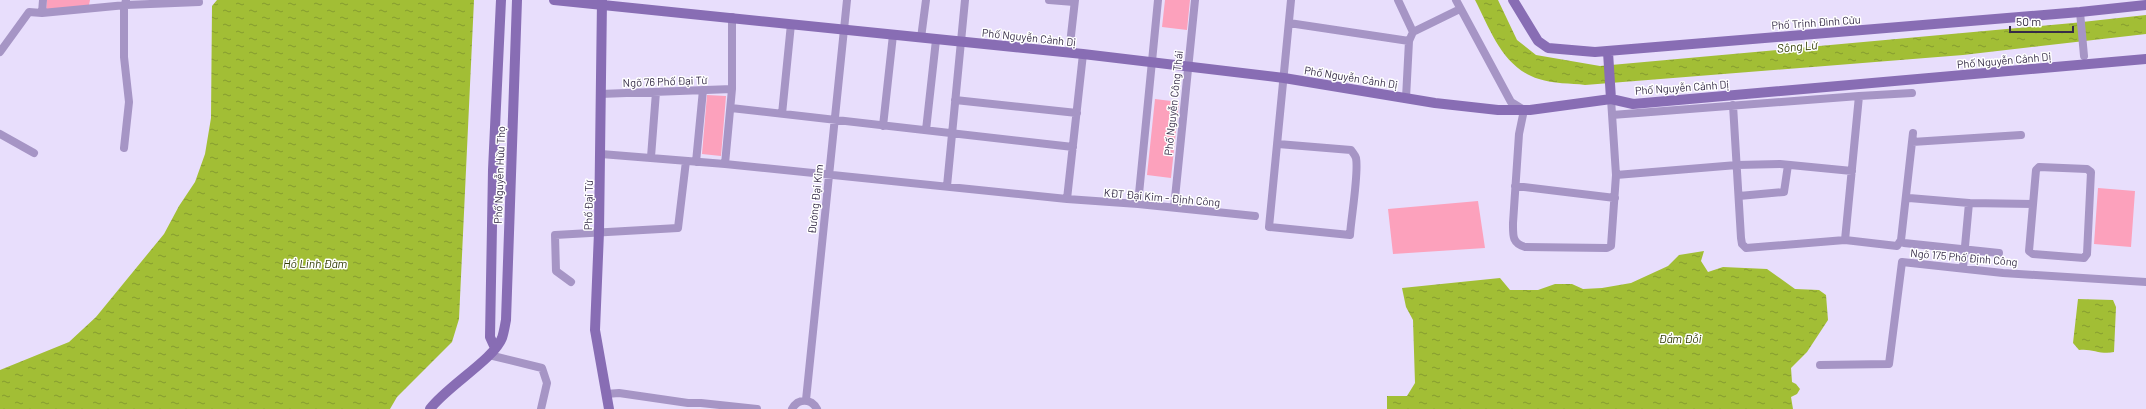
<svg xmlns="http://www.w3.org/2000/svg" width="2146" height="409" viewBox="0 0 2146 409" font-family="Barlow,sans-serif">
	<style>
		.green { fill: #fca1bc }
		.water { fill: url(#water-ripples) }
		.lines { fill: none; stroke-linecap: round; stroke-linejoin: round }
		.street { stroke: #a695c5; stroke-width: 8 }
		.secondary { stroke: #886db4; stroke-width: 10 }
		.labels { text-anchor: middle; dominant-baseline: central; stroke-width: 3; stroke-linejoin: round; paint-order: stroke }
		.street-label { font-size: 11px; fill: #352b47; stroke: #fff }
		.water-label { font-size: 12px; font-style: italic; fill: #333e06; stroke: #fff }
	</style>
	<defs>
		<pattern id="water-ripples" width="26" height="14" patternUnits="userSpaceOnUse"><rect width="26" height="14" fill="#a2be35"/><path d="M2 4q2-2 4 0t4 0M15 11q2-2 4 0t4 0" fill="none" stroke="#859b2f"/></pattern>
	</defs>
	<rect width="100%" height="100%" fill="#e8defc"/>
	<path class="green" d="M 47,0 L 90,0 L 89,5 L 46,11 Z
		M 1165,0 L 1190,0 L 1187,30 L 1162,27 Z
		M 707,95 L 726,96 L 721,156 L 702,154 Z
		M 1155,99 L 1179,102 L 1171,178 L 1147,175 Z
		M 2098,188 L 2135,191 L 2131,247 L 2094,244 Z
		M 1478,201 L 1485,248 L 1393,254 L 1388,209 Z"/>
	<path class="water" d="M 217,0 L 474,0 L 459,319 L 452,342 L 397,397 L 390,409 L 0,409 L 0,370 L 69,342 L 96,317 L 164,234 L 179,206 L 195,182 L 205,154 L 211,118 L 212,6 Z
		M 1475,0 L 1498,0 L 1517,40 L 1536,55 L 1600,66 L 2073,23 L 2146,15 L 2146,34 L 1963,55 L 1585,85 C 1571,83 1553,84 1539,79 C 1503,68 1491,31 1475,0 Z
		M 1704,251 L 1701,261 L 1708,272 L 1723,267 L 1767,269 L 1795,289 L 1819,290 L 1826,295 L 1828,320 L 1807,352 L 1791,368 L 1792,382 L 1796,384 L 1800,389 L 1797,394 L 1791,397 L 1793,409 L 1387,409 L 1387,396 L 1407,396 L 1415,383 L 1413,320 L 1406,307 L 1402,288 L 1500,278 L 1510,290 L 1538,290 L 1555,284 L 1572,284 L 1583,289 L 1602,288 L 1631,283 L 1668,266 L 1679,255 Z
		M 2078,299 L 2113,300 L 2116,307 L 2114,352 C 2101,355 2091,348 2079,350 L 2073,343 Z"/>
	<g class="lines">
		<path class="street" d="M 1049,0 L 1074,2
			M 1398,0 L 1413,32
			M 1456,0 L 1511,102 L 1524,110 L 1519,134 L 1513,223 C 1513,236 1512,243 1525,247 L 1607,248 L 1611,246 L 1616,175 L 1611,99
			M 2080,12 L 2084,56
			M 42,13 L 126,5 L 199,2
			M 1289,23 L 1409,41
			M 921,38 L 926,0
			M 0,52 L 29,12 L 42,13 L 43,0
			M 1069,53 L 1075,0
			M 600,94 L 732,89
			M 1406,98 L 1409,41 L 1413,32 L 1460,9
			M 955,100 L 1077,113
			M 1733,105 L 1741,238 L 1742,244 L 1746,248 L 1845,240 L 1897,246 L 1901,240 L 1913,133
			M 731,108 L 1073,147
			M 782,114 L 791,24
			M 1612,115 L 1859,96
			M 883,126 L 893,35
			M 926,130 L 936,40
			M 0,134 L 34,153
			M 1912,142 L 2021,135
			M 1278,144 L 1351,150 C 1353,153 1355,155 1356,158 C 1359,173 1351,218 1350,235 L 1269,227 L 1291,0
			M 124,148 L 129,102 L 124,57 L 124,8 L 126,0
			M 601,154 L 725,164 L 1067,199 L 1138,204 L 1255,216
			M 651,157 L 656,92
			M 696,162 L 703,90
			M 725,164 L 732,89 L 732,17
			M 2039,167 L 2087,169 L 2091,172 L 2087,254 L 2084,258 L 2033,254 L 2029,251 L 2036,170 Z
			M 1616,175 L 1737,165 L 1780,164 L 1852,171
			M 947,186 L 965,0
			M 1515,186 L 1615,198
			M 1739,196 L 1784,192 L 1788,165
			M 1909,198 L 1969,203 L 2033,204
			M 1067,199 L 1083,54
			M 1138,204 L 1158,0
			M 1174,208 L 1195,0
			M 1845,240 L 1859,96 L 1912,93
			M 1904,243 L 1999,253
			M 1963,268 L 1969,203
			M 571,282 L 556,271 L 555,235 L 678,228 L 686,161
			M 489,355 L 542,368 L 547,383 L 541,409
			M 1820,365 L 1889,364 L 1902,262 L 2003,273 L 2146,282
			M 606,394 L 619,393 L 688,403 L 701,403 L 757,409
			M 806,400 L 847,0
			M 792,409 C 798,398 811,398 817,409"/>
		<path class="secondary" d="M 554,0 L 1083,54 L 1284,78 L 1435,103 L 1498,110 L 1530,110 L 1611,99 L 1633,104 L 2146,59
			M 602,0 L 599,232 L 595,330 L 609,409
			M 1513,0 L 1538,41 L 1548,48 L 1595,52 L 2080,12 L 2146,5
			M 1608,52 L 1611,99
			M 495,348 L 490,337 L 493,170 L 501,0
			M 430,409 C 446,387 494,359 502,338 C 504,332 505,325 506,320 L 517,0"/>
	</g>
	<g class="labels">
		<g class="street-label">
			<text transform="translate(1816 22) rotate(-4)">Phố Trịnh Đình Cửu</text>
			<text transform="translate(1029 37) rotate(6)">Phố Nguyễn Cảnh Dị</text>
			<text transform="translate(2004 60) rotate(-5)">Phố Nguyễn Cảnh Dị</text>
			<text transform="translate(1351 77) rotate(9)">Phố Nguyễn Cảnh Dị</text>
			<text transform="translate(665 81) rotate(-2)">Ngõ 76 Phố Đại Từ</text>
			<text transform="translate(1682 87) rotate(-4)">Phố Nguyễn Cảnh Dị</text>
			<text transform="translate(1173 103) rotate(-84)">Phố Nguyễn Công Thái</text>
			<text transform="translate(499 175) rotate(-88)">Phố Nguyễn Hữu Thọ</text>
			<text transform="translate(1162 197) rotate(5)">KĐT Đại Kim - Định Công</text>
			<text transform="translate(815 199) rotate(-84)">Đường Đại Kim</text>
			<text transform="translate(588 205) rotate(-89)">Phố Đại Từ</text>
			<text transform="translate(1964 257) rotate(5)">Ngõ 175 Phố Định Công</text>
		</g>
		<g class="water-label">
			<text transform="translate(1797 46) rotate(-5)">Sông Lừ</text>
			<text x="315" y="263">Hồ Linh Đàm</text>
			<text x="1680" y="338">Đầm Đỗi</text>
		</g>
	</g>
	<path d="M2010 26v6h63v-6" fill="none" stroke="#352b47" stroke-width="2"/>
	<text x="2016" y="26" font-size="12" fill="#352b47" stroke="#ffffff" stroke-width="3" paint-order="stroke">50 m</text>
</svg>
